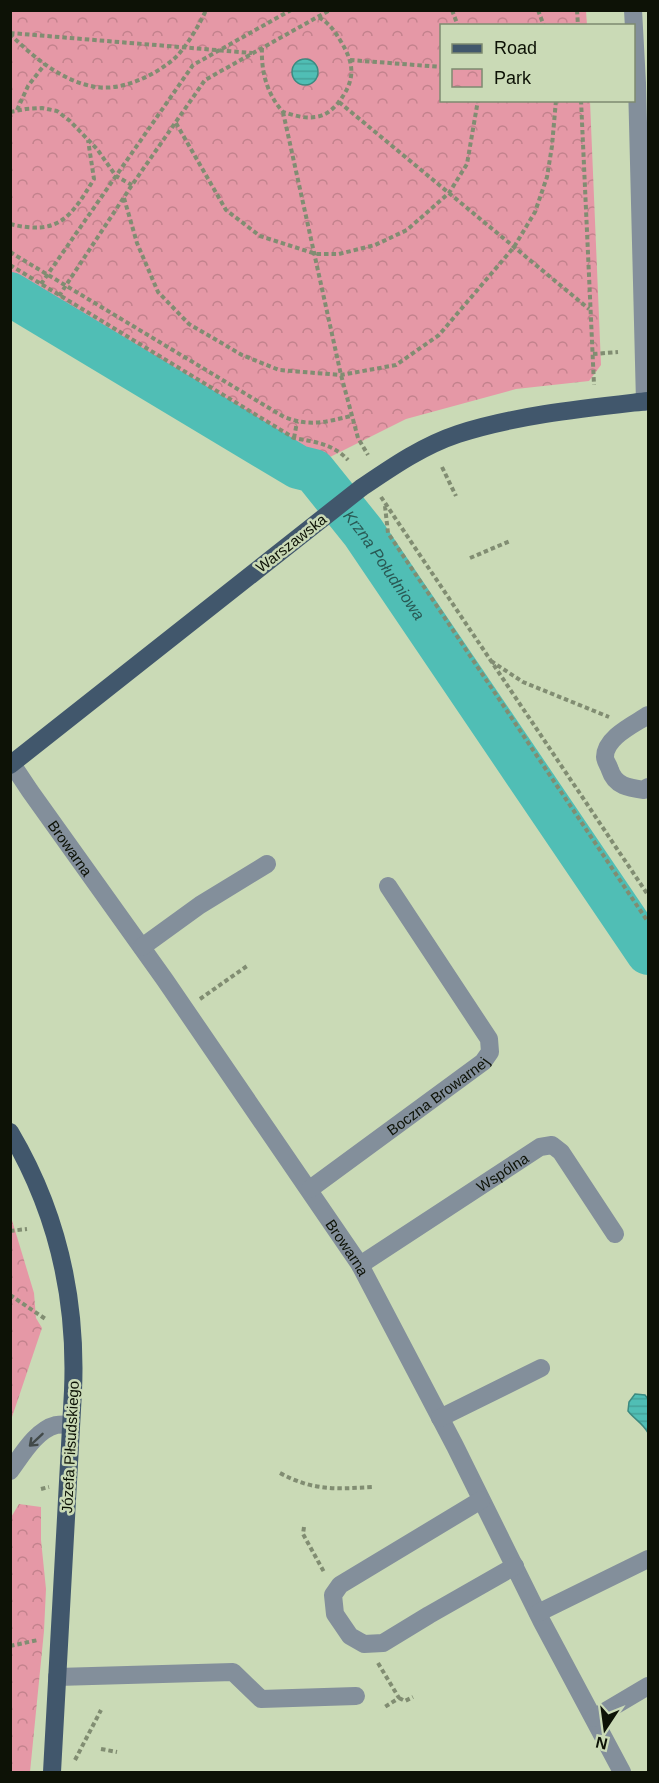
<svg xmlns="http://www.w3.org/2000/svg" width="659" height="1783" viewBox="0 0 659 1783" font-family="Arial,sans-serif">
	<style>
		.park { fill: url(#park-crowns) }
		.water { fill: url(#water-rules); stroke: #3c8a80; stroke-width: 1.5 }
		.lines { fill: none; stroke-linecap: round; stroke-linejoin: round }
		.river { stroke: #50beb5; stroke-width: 44 }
		.path { stroke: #818d72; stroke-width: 4; stroke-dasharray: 4.5 3; stroke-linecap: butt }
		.minor { stroke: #838f9b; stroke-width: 18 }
		.major { stroke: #41576c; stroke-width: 18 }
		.oneway { stroke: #424a49 }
		.labels { text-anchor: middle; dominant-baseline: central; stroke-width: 5; stroke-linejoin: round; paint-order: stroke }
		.street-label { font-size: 15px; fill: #0d1206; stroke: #cadab6 }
		.water-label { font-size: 16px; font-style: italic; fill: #295954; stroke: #cadab6 }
	</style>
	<defs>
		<pattern id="park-crowns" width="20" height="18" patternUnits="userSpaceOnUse" patternTransform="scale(1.5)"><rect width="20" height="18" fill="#e598a6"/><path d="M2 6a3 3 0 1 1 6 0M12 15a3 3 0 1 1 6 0" fill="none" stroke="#c3828d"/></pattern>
		<pattern id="water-rules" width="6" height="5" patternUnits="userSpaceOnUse" patternTransform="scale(1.5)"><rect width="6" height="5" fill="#50beb5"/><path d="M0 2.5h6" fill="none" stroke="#45a29a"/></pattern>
	</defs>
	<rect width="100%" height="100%" fill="#cadab6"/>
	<path class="park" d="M 11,11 L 586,11 L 587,25 L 442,26 L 442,100 L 590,101 L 601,365 L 589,381 L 516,389 L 406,419 L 324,460 L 11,275 Z
		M 11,1217 L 34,1293 L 36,1318 L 42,1328 L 11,1420 Z
		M 19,1504 L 41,1507 L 41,1540 L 46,1589 L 44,1631 L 30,1772 L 10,1772 L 10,1519 Z"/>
	<path class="water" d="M292 72a13 13 0 1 1 26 0a13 13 0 1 1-26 0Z
		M 635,1394 L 645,1395 L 648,1399 L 648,1433 C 643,1423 635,1420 628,1411 L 629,1402 Z"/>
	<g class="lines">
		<path class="river" id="s1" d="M 10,294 L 298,467 L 314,471 L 363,532 L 648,953"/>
		<path class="path" d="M 452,10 L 458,26
			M 538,10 L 544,26
			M 577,10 L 578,26
			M 10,33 L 252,53
			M 10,34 C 33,57 63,82 96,87 C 123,91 156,75 176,57 C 186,47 200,24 206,10
			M 262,48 C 261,72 267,94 283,112 C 293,115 305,119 315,117 C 325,116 332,110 338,103 C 356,80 355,64 340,40 C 334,30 328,22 318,17
			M 350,60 L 442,67
			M 581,100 L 594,385
			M 339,102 L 589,309
			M 17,110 L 28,86 L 45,64
			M 10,112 L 26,109 L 42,108 L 57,111 L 70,121 L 97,149 L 116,176 L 132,185
			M 283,112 L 341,375 L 358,438 L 368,455
			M 176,123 L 226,210 L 260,236 L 316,254 L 339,254 L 375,245 L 407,230 L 449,193 L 467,164 L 478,100
			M 124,198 L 137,243 L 158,292 L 189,324 L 242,355 L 279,370 L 341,375 L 396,365 L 439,335 L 514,247 L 535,212 L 547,177 L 552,146 L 556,100
			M 10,224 C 59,236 71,217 94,179 L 88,140
			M 10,252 L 284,417 C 310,427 325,422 351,416
			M 10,265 L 294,438 C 316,442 333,444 348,460
			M 41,284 L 193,65 L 291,10
			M 59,296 L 132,185 L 205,80 L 330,10
			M 593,354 L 618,352
			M 294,438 L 297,422
			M 442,467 L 456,496
			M 381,497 L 648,895
			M 385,506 L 388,533 L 648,922
			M 470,558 L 510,541
			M 491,661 L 523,682 L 609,717
			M 200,999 L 247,966
			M 10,1231 L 27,1229
			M 10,1295 L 47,1320
			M 280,1473 C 313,1491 336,1489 373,1487
			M 41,1489 L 49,1487
			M 304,1527 L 303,1534 L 324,1572
			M 10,1646 L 38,1640
			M 378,1663 L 399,1698 L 383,1708
			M 399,1698 L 405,1701 L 413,1697
			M 101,1749 L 117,1752
			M 75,1760 L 101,1710"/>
		<g class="minor">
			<path d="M 633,10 L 637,83 L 645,402"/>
			<path d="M 648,715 C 635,724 605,737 605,757 C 605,761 609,766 610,770 C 615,786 629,788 644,790 L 648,787"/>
			<path id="s2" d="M 10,761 L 30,791 L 165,980 L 360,1265 L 455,1446 L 542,1622 L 622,1772"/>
			<path d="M 142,947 L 200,905 L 267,864"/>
			<path id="s3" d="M 310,1189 L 483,1062 L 490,1052 L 489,1039 L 388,886"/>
			<path id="s4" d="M 360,1265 L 540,1147 L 552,1145 L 561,1152 L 615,1234"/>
			<path d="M 440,1418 L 541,1368"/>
			<path d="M 10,1471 C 22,1455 36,1430 56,1425 C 61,1424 67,1425 71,1424"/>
			<path d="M 481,1500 L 340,1585 L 333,1595 L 335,1614 L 350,1636 L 364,1644 L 383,1643 L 429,1615 L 515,1566"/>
			<path d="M 538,1613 L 648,1559"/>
			<path d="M 57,1677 L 233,1672 L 261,1699 L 356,1696"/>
			<path d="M 594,1718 L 648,1686"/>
		</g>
		<path class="major" d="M 10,765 L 361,488 C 392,467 422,446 458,434 C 516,415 587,408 648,401
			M 10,1132 C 58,1213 77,1298 73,1391 L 52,1772"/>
	</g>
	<defs><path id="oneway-shaft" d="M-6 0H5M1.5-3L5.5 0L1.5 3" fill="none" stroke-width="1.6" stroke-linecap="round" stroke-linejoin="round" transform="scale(1.5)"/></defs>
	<use class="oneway" href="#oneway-shaft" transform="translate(36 1440) rotate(137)"/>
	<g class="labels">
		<g class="street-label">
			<text transform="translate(291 543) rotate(-38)">Warszawska</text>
			<text stroke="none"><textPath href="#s2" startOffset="106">Browarna</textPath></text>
			<text stroke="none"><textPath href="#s3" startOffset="158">Boczna Browarnej</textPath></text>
			<text stroke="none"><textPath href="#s4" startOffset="170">Wspólna</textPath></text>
			<text stroke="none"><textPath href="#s2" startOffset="592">Browarna</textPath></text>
			<text transform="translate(70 1447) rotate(-87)">Józefa Piłsudskiego</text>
		</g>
		<g class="water-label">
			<text stroke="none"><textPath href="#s1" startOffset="470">Krzna Południowa</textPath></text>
		</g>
	</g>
	<rect width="659" height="1783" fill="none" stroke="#0d1206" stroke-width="24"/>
	<rect x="440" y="24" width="195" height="78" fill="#cadab6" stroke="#7e8a70" stroke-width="1.5"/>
	<rect x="452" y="44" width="30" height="9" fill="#41576c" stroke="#7e8a70" stroke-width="1.5"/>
	<text x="494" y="54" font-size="18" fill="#0d1206">Road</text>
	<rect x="452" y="69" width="30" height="18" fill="url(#park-crowns)" stroke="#7e8a70" stroke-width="1.5"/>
	<text x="494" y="84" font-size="18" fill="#0d1206">Park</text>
	<g transform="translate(605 1729) rotate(193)" stroke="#cadab6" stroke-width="4.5" paint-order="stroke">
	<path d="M0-4.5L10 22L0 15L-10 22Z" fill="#0d1206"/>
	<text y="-9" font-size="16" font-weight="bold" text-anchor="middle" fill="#0d1206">N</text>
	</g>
</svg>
